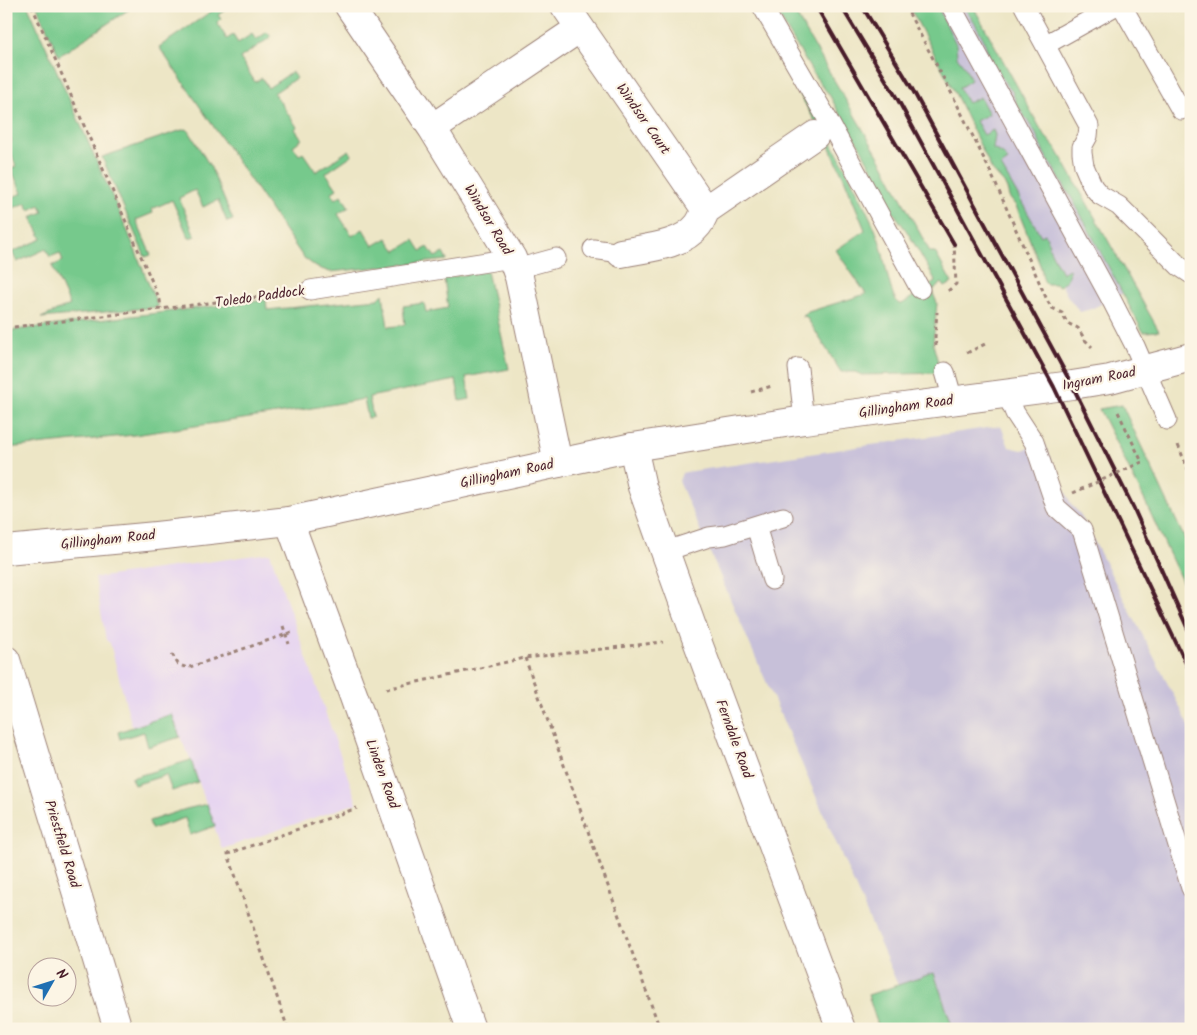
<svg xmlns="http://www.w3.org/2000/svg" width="1197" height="1035" viewBox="0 0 1197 1035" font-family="Kalam,sans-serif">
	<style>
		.built { fill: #e5d3f1 }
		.industrial { fill: #c7c0d9 }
		.green { fill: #76c98c; stroke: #60745c }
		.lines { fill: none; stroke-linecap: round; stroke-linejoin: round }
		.lane-casing { stroke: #9c8278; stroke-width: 21 }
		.street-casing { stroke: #9c8278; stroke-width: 30 }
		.secondary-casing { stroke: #9c8278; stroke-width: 30 }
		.path { stroke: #9c8278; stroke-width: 3; stroke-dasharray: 4 4; stroke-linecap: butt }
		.lane { stroke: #fff; stroke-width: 19 }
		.street { stroke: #fff; stroke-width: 28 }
		.secondary { stroke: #fff; stroke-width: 28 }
		.rail { stroke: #4a1f2b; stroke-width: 4 }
		.path-bridge { stroke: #9c8278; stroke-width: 3; stroke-dasharray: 4 4; stroke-linecap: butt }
		.labels { text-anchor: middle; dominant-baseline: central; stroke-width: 4.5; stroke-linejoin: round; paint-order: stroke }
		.street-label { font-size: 14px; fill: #4a1f2b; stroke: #fcf5e5 }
	</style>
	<rect width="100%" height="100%" fill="#fcf5e5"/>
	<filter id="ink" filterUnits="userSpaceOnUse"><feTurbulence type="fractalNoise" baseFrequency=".02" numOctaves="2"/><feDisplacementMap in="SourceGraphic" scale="10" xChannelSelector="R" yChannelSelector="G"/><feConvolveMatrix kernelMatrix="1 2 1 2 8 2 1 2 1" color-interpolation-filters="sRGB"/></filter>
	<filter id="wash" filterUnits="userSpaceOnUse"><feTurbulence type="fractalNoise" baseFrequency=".0096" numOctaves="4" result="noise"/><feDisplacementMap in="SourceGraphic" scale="20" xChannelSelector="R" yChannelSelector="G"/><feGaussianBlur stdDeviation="1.12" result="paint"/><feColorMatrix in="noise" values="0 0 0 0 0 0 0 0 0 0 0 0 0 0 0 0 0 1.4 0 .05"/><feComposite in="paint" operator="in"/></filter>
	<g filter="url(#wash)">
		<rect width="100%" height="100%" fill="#ede6c6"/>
		<path class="built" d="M 270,553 L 357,803 L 222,849 L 191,760 L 180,737 L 172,714 L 132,727 L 110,643 L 106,640 L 95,578 Z"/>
		<path class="industrial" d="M 917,6 L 967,6 L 1128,291 L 1091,309 L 1080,312 L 1068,297 L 1009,187 Z
			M 1001,426 L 1009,447 L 1022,450 L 1045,444 L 1071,504 L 1080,514 L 1191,729 L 1191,1029 L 917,1029 L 679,481 L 682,473 L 686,472 Z"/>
		<path class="green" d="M 6,6 L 28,6 L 128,232 L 158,307 L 41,318 L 70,305 L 52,266 L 63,261 L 60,253 L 50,257 L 46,249 L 17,262 L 12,252 L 42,239 L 31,217 L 43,212 L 40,205 L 29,210 L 26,203 L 6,211 L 6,200 L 22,193 L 11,169 L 16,166 L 11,153 L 6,155 L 6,144 L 12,142 L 6,128 Z
			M 37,6 L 134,6 L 59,56 Z
			M 219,6 L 231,6 L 218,15 L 221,19 L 217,23 L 227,39 L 233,35 L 238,43 L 252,34 L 256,40 L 267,32 L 271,37 L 240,58 L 255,82 L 262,78 L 268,88 L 292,72 L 296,78 L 274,93 L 297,127 L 295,129 L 302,139 L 293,146 L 299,155 L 303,153 L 316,172 L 349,150 L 352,155 L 326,173 L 337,189 L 331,193 L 336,199 L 341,195 L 349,207 L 338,214 L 352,236 L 363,229 L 373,246 L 387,238 L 396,251 L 414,240 L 421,251 L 428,247 L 435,257 L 443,253 L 447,260 L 330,272 L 316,267 L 303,257 L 159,47 Z
			M 750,6 L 752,6 C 794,77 838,147 872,222 C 875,229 878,236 880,243 C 885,258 889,295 899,304 L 902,304 L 935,282 L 933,276 L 908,233 L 889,206 L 885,193 L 858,143 L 850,133 L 830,96 L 814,75 L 773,6 L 791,6 L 883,164 L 930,252 L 935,252 L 952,283 L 945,287 L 942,283 L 932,291 L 937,303 L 933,344 L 941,373 L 862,375 L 855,372 L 841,372 L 807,318 L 805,316 L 802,317 L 808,312 L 866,294 L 836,250 L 865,230 L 844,178 L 830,148 Z
			M 909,6 L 937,6 L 956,44 L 957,57 L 965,67 L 971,80 L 959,88 L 968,103 L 980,97 L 989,114 L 976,121 L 984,135 L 993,130 L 995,135 L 993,149 L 1003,154 L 1008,161 L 1001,166 L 1041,236 L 1045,234 L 1050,245 L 1048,246 L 1062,273 L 1069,269 C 1072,277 1064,281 1060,286 L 1055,284 L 1046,284 C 1041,277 1043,272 1040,265 L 1016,206 L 1009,197 L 1007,189 L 1004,183 L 992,170 L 956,95 Z
			M 963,6 L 973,6 L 1044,135 L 1056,148 L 1159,331 L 1144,332 L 1142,330 L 1074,202 L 1044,153 L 1036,134 L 1017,105 L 1012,91 L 1007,86 L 989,57 L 984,40 L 975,23 Z
			M 185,129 L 189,131 L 211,168 L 233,220 L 227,222 L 218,200 L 203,207 L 195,190 L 179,198 L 195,236 L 189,238 L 172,200 L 152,209 L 153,213 L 136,220 L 151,255 L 145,257 L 102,157 Z
			M 487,271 L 509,369 L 466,377 L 470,399 L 460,401 L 456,380 L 369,397 L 373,417 L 368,418 L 364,399 L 277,414 L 134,435 L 6,448 L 6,331 L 266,300 L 267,310 L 378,299 L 383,294 L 388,327 L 405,325 L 403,306 L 424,303 L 426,312 L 448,308 L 444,278 Z
			M 1122,405 L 1191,552 L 1191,601 L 1143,497 L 1099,409 Z
			M 172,714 L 180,737 L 148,747 L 144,732 L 120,739 L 118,732 Z
			M 191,760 L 198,782 L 172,791 L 166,775 L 134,785 L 131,778 Z
			M 207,804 L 215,826 L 190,835 L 185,818 L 151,829 L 149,821 L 186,809 Z
			M 934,973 L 953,1029 L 879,1029 L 868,995 Z"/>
	</g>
	<g filter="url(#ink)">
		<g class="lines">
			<g class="lane-casing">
				<path id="lane" d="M 762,6 L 828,120 L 920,289
					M 951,6 L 1111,299 L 1135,346 L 1167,420
					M 1024,6 L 1089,126 L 1088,136 L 1082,147 L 1082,153 L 1084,166 L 1093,187 L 1100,195 L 1119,206 L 1179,266 L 1191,274
					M 1122,6 L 1181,110
					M 1045,45 L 1115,6
					M 593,249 L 621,253
					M 516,269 L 556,258
					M 310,290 L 512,258
					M 798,368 L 804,420
					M 945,372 L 953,400
					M 1007,394 L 1015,413 L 1034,442 L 1056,507 L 1082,530 L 1191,888
					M 756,526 L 772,580
					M 666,551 L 709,537 L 725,535 L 783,517"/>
			</g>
			<g class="street-casing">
				<path id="street" d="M 349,6 L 432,128 L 512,258 L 519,277 L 558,463
					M 565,6 L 706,210
					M 432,128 L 580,28
					M 621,253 C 646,248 682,246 698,225 C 702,220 703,215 706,210 L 815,135
					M 633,447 L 642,487 L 695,635 L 841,1029
					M 289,521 L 354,697 L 471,1029
					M 6,660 L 118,1029"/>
			</g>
			<g class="secondary-casing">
				<path id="secondary" d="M 6,550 L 156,536 L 289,521 L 633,447 L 804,420 L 1072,385 L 1110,379 L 1191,357"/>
			</g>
			<path class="path" d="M 32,6 L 160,300 L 161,309
				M 905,6 L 953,96 L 990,171 L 1048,302 L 1052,308 L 1062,313 L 1067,323 L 1078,328 L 1085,340 L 1092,347
				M 948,291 L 956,284 L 954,244
				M 6,328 L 282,294
				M 936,346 L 935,337 L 937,312
				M 967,353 L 987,343
				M 751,392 L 772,386
				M 1118,412 L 1142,462
				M 1178,445 L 1191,477
				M 283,626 L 289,644
				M 172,654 L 178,664 L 187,668 L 293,632
				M 525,658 L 660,1029
				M 386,689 L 525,658 L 663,642
				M 288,1029 L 228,854 L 357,808"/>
			<use href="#lane" class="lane"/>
			<use href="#street" class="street"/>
			<use href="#secondary" class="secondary"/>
			<path class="rail" d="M 816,6 L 954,244
				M 841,6 L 898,100 L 1054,387 L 1191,674
				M 862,6 L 910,85 L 1072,385 L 1134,509 L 1191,636"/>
			<path class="path-bridge" d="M 1073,493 L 1142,462"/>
		</g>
	</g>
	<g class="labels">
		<g class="street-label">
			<text transform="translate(643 119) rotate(55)">Windsor Court</text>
			<text transform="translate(488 220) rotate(59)">Windsor Road</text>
			<text transform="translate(260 297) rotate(-8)">Toledo Paddock</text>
			<text transform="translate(1099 379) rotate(-11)">Ingram Road</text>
			<text transform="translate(906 407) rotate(-8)">Gillingham Road</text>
			<text transform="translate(507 474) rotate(-12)">Gillingham Road</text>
			<text transform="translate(108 540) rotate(-6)">Gillingham Road</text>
			<text transform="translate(734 739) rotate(70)">Ferndale Road</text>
			<text transform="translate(382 774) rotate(70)">Linden Road</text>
			<text transform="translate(62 844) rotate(73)">Priestfield Road</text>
		</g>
	</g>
	<rect width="1197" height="1035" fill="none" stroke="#fcf5e5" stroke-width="25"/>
	<g transform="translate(52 982) rotate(51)"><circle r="24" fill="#fcf5e5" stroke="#b59f9b"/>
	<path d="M0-4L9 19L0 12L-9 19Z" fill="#1f6fb2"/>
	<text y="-8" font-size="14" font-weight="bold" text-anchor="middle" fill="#4a1f2b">N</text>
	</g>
</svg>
